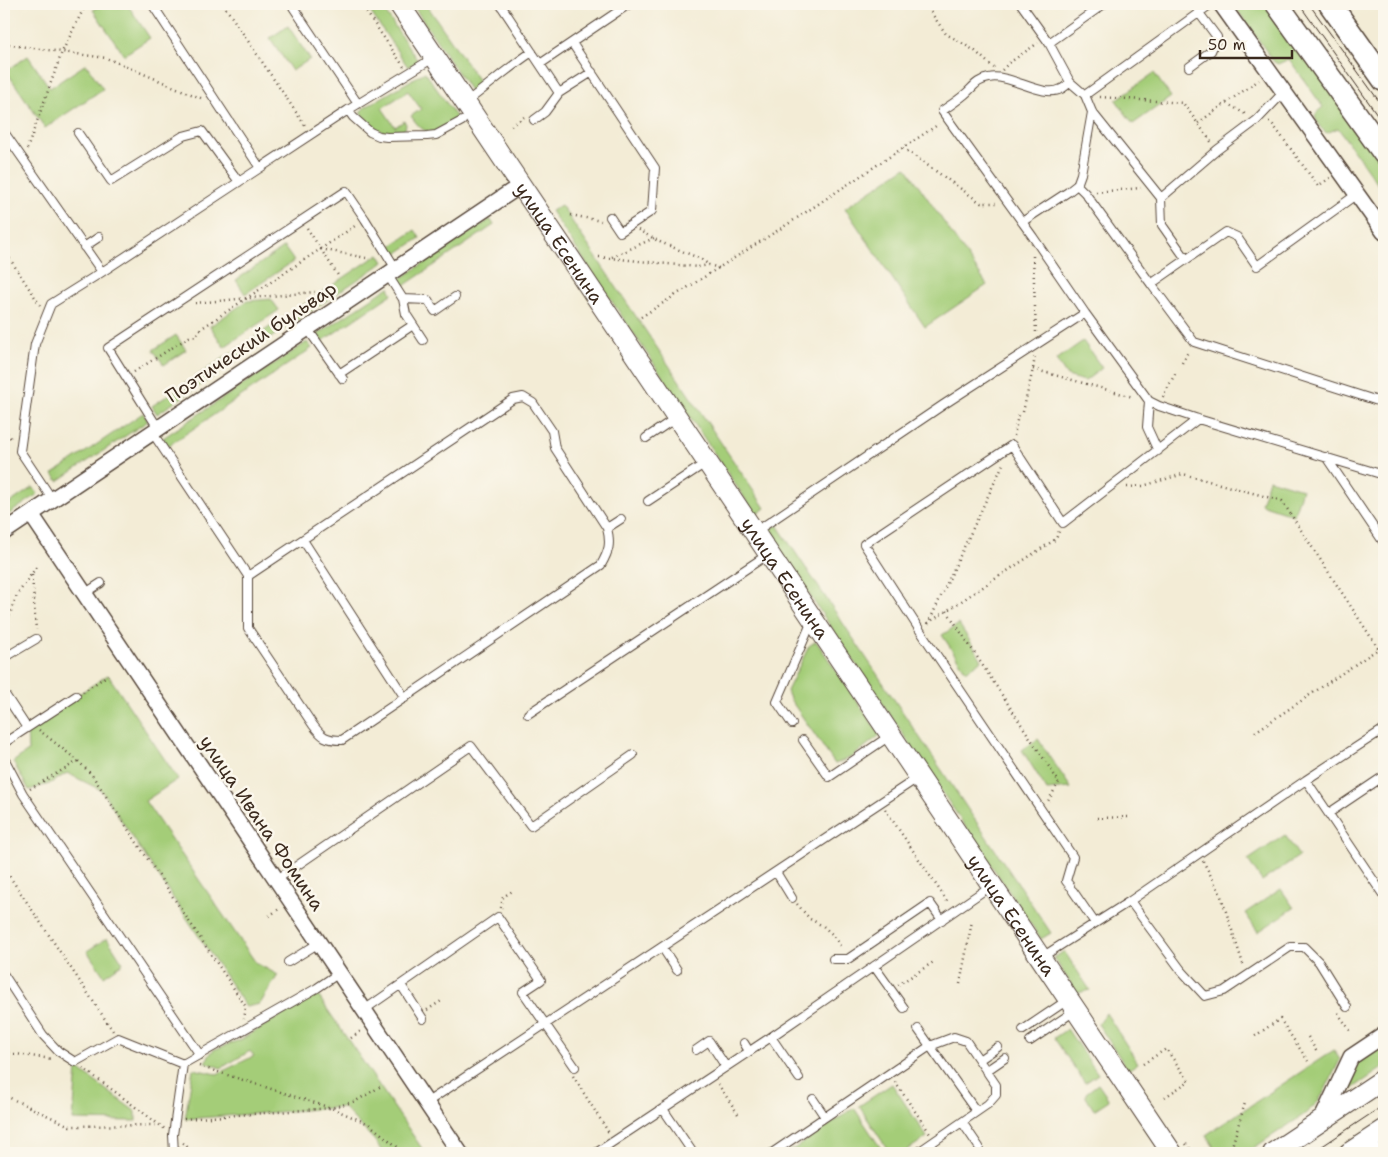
<svg xmlns="http://www.w3.org/2000/svg" width="1388" height="1157" viewBox="0 0 1388 1157" font-family="'Shantell Sans',sans-serif">
	<style>
		.green { fill: #a4cd78; stroke: #707c4b }
		.lines { fill: none; stroke-linecap: round; stroke-linejoin: round }
		.lane-casing { stroke: #57473a; stroke-width: 10 }
		.street-casing { stroke: #57473a; stroke-width: 18 }
		.secondary-casing { stroke: #57473a; stroke-width: 22 }
		.primary-casing { stroke: #57473a; stroke-width: 25 }
		.path { stroke: #57473a; stroke-width: 2.5; stroke-dasharray: 1 4; stroke-linecap: butt }
		.lane { stroke: #fff; stroke-width: 8 }
		.street { stroke: #fff; stroke-width: 15 }
		.secondary { stroke: #fff; stroke-width: 20 }
		.primary { stroke: #fff; stroke-width: 22 }
		.tram { stroke: #3b2a1e; stroke-width: 1 }
		.labels { text-anchor: middle; dominant-baseline: central; stroke-width: 5; stroke-linejoin: round; paint-order: stroke }
		.street-label { font-size: 19px; fill: #3b2a1e; stroke: #fbf7ec }
	</style>
	<rect width="100%" height="100%" fill="#fbf7ec"/>
	<filter id="ink" filterUnits="userSpaceOnUse"><feTurbulence type="fractalNoise" baseFrequency=".02" numOctaves="2"/><feDisplacementMap in="SourceGraphic" scale="10" xChannelSelector="R" yChannelSelector="G"/><feConvolveMatrix kernelMatrix="1 2 1 2 8 2 1 2 1" color-interpolation-filters="sRGB"/></filter>
	<filter id="wash" filterUnits="userSpaceOnUse"><feTurbulence type="fractalNoise" baseFrequency=".0096" numOctaves="4" result="noise"/><feDisplacementMap in="SourceGraphic" scale="20" xChannelSelector="R" yChannelSelector="G"/><feGaussianBlur stdDeviation="1.12" result="paint"/><feColorMatrix in="noise" values="0 0 0 0 0 0 0 0 0 0 0 0 0 0 0 0 0 1.4 0 .05"/><feComposite in="paint" operator="in"/></filter>
	<g filter="url(#wash)">
		<rect width="100%" height="100%" fill="#f3ecd6"/>
		<path class="green" d="M 103,4 L 127,4 L 150,38 L 124,55 L 93,10 Z
			M 365,4 L 380,4 L 418,61 L 408,67 Z
			M 412,4 L 426,4 L 481,84 L 471,92 Z
			M 1233,4 L 1269,4 L 1384,165 L 1384,193 L 1338,128 L 1327,133 C 1321,130 1316,122 1315,116 L 1317,112 L 1323,107 L 1289,59 L 1278,64 L 1274,62 Z
			M 288,26 L 310,59 L 292,71 L 270,38 Z
			M 28,56 L 50,88 L 86,64 L 103,89 L 45,128 L 6,71 Z
			M 425,72 L 457,118 C 435,131 429,142 411,116 L 421,109 L 408,91 L 382,108 L 395,127 L 404,121 L 406,124 L 405,129 C 389,142 372,126 361,114 L 361,111 L 364,108 Z
			M 1154,73 L 1171,97 L 1133,124 L 1116,100 Z
			M 906,167 L 987,285 L 925,327 L 845,208 Z
			M 561,205 L 765,508 L 756,515 L 551,211 Z
			M 490,219 L 494,225 L 402,287 L 397,281 Z
			M 415,230 L 420,238 L 393,256 L 388,248 Z
			M 284,247 L 294,261 L 245,294 L 236,280 Z
			M 379,254 L 384,262 L 157,414 L 152,406 Z
			M 389,287 L 392,294 L 321,342 L 317,335 Z
			M 271,299 L 279,310 L 224,347 L 210,326 L 247,301 Z
			M 176,335 L 186,350 L 164,365 L 153,350 Z
			M 1083,341 L 1102,368 L 1085,381 L 1067,376 L 1056,360 Z
			M 307,342 L 312,348 L 168,446 L 163,438 Z
			M 143,413 L 148,421 L 58,481 L 53,474 Z
			M 1269,479 L 1302,489 L 1294,515 L 1261,504 Z
			M 33,487 L 38,494 L 6,516 L 4,512 L 4,507 Z
			M 777,525 L 1051,933 L 1041,939 L 767,532 Z
			M 959,624 L 982,660 L 966,671 L 942,635 Z
			M 816,641 L 880,735 L 852,757 L 835,764 L 790,699 L 787,691 L 809,646 Z
			M 108,675 L 178,779 L 145,801 L 256,963 L 278,975 L 260,1004 L 246,1007 L 101,790 L 67,773 L 49,784 L 29,790 L 13,762 L 28,751 L 27,728 Z
			M 1038,739 L 1071,788 L 1047,790 L 1022,750 Z
			M 1285,835 L 1299,856 L 1262,881 L 1248,860 Z
			M 1281,889 L 1294,908 L 1258,932 L 1245,913 Z
			M 107,938 L 123,963 L 104,976 L 87,951 Z
			M 1064,951 L 1090,990 L 1077,993 L 1054,958 Z
			M 317,994 L 425,1153 L 383,1153 L 375,1141 L 343,1107 L 185,1119 L 193,1069 L 217,1074 L 254,1056 L 250,1051 L 221,1068 L 205,1062 L 213,1050 L 242,1039 Z
			M 1106,1013 L 1138,1063 L 1128,1070 L 1098,1024 Z
			M 1067,1029 L 1098,1074 L 1085,1083 L 1054,1038 Z
			M 1384,1041 L 1384,1067 L 1343,1095 L 1339,1091 L 1354,1061 Z
			M 1334,1050 L 1340,1060 L 1323,1094 L 1316,1104 L 1305,1114 L 1246,1153 L 1218,1153 L 1206,1135 Z
			M 77,1068 L 136,1112 L 136,1121 L 73,1120 Z
			M 892,1084 L 927,1137 L 903,1153 L 890,1153 L 859,1106 Z
			M 1098,1084 L 1109,1100 L 1094,1110 L 1086,1097 L 1086,1093 Z
			M 854,1108 L 884,1153 L 844,1153 L 841,1149 L 835,1153 L 788,1153 Z"/>
	</g>
	<g filter="url(#ink)">
		<g class="lines">
			<g class="lane-casing">
				<path id="lane" d="M 152,4 L 260,168
					M 291,4 L 358,104
					M 500,4 L 559,93
					M 1021,4 L 1049,43
					M 1104,4 L 1049,43 L 1070,82 L 1085,95 L 1092,112 L 1161,198 L 1162,225 L 1186,259
					M 572,43 L 655,168 L 652,211 L 620,232 L 610,217
					M 540,64 L 629,4
					M 1189,67 L 1211,51 L 1217,37 L 1199,13
					M 1085,95 L 1211,4
					M 466,102 C 488,86 509,67 532,52
					M 348,110 L 353,117 L 370,132 L 379,136 L 387,137 L 427,136 L 436,135 L 462,121
					M 534,120 L 545,112 L 559,93 L 592,72
					M 4,132 L 102,272
					M 78,133 L 111,181 L 183,136 L 202,131 L 239,182
					M 1077,185 L 1085,193 L 1151,284
					M 1357,194 L 1257,266 L 1237,237 L 1226,232 L 1151,284 L 1194,342 L 1384,403
					M 1161,198 L 1217,150 L 1257,120 L 1279,97 L 1285,93
					M 1022,222 L 1068,192 L 1077,185 L 1081,174 L 1092,112
					M 84,247 L 99,237
					M 387,274 L 403,299 L 428,300 L 435,311 L 455,297
					M 403,299 L 406,314 L 423,340
					M 1085,313 L 1149,401 L 1159,406 L 1198,419 L 1384,475
					M 307,328 L 343,379
					M 339,374 L 413,325
					M 1149,401 L 1147,427 L 1158,451
					M 158,428 L 108,348 L 346,191 L 365,219 L 396,269
					M 152,432 L 248,576 L 248,628 L 313,725 C 322,737 326,740 342,740 L 601,565 C 609,551 611,544 607,528
					M 646,438 L 677,417
					M 1326,457 L 1384,543
					M 52,499 L 20,451 L 35,344 L 51,304 L 102,272 L 348,110 L 435,57
					M 648,501 L 707,462
					M 755,532 L 943,405 L 1085,313 L 1033,237 L 942,111 C 949,106 957,101 964,95 C 973,88 976,80 989,78 C 1009,73 1043,99 1061,89 C 1064,88 1067,85 1070,82
					M 303,540 L 405,698
					M 248,576 L 513,399 L 523,397 L 533,403 L 552,431 L 555,448 L 607,528 L 621,519
					M 84,594 L 101,583
					M 4,658 L 36,639
					M 4,693 L 27,728
					M 528,714 L 767,555
					M 792,724 L 777,702 L 812,621
					M 803,740 L 829,777 L 891,735
					M 4,743 L 76,696
					M 4,758 L 23,794 L 200,1055
					M 1306,780 L 1384,896
					M 1329,813 L 1384,776
					M 776,872 L 792,898
					M 276,880 L 471,746 L 531,826 L 633,755
					M 1070,886 L 1066,881 L 1073,857 L 919,629 L 864,544 L 1012,445 L 1063,523 L 1198,419
					M 1073,891 L 1095,923
					M 1130,901 L 1181,970 L 1205,996 L 1224,991 L 1290,947 L 1304,947 L 1319,962 L 1347,1007
					M 662,947 L 677,970
					M 1042,957 L 1130,901 L 1306,780 L 1384,729
					M 833,959 L 848,959 L 930,903 L 942,920
					M 288,962 L 319,943
					M 874,966 L 904,1008
					M 4,975 L 43,1035 L 58,1051 L 75,1062 L 118,1038 L 183,1064
					M 401,985 L 423,1019
					M 364,1010 L 498,917 L 541,980 L 523,992 L 575,1067
					M 918,1029 L 976,1111
					M 1023,1030 L 1069,999
					M 771,1037 L 799,1078
					M 1030,1041 L 1076,1010
					M 744,1043 L 749,1051
					M 696,1050 L 709,1041 L 726,1067
					M 979,1060 L 998,1047
					M 986,1071 L 1005,1058
					M 813,1099 L 825,1117
					M 426,1103 L 919,777
					M 663,1109 L 691,1150
					M 962,1122 L 979,1147
					M 174,1153 L 173,1135 L 183,1064 L 317,988 L 339,973
					M 596,1153 L 771,1037 L 992,885
					M 772,1153 L 930,1046 L 954,1037 L 966,1041 L 996,1085 L 996,1095 L 988,1104 L 917,1153"/>
			</g>
			<g class="street-casing">
				<path id="street" d="M 1221,4 L 1384,232
					M 31,514 L 460,1153
					M 4,532 L 521,185
					M 1321,1121 L 1351,1057 L 1384,1035
					M 1368,1153 L 1384,1152"/>
			</g>
			<g class="secondary-casing">
				<g id="secondary">
					<path id="s1" d="M 399,4 L 1172,1153"/>
					<path d="M 1273,1153 L 1384,1079"/>
					<path d="M 1349,1153 L 1384,1130"/>
				</g>
			</g>
			<g class="primary-casing">
				<path id="primary" d="M 1277,4 L 1384,153
					M 1330,4 L 1384,80"/>
			</g>
			<path class="path" d="M 223,4 L 306,127
				M 361,4 L 404,67
				M 824,4 L 824,5
				M 925,4 L 946,34 L 957,40 L 975,51 L 994,68
				M 4,44 L 106,58 L 203,99
				M 1002,70 L 1009,63 L 1038,43
				M 1100,97 L 1183,103 L 1212,143
				M 1226,103 L 1259,80
				M 1269,122 L 1271,122 L 1318,186 L 1330,178
				M 1198,123 L 1226,103 L 1247,115
				M 511,126 L 524,117
				M 903,148 L 981,203 L 996,203
				M 27,149 L 62,52 L 86,4
				M 1096,192 L 1141,188
				M 571,215 L 601,221
				M 307,228 L 339,277
				M 638,230 L 660,242 L 701,259 L 709,265
				M 321,249 L 366,258
				M 4,250 L 40,305
				M 1033,256 L 1036,333
				M 599,257 L 698,267 L 709,265 L 719,268
				M 612,257 L 654,238
				M 195,303 L 315,292
				M 641,317 L 791,222 L 939,124
				M 1182,363 L 1189,350
				M 1033,369 L 1133,397
				M 134,372 L 189,337 L 196,336 L 199,330 L 358,224
				M 1163,397 L 1175,374
				M 1023,412 L 1033,369 L 1035,356
				M 4,429 L 12,440
				M 1014,436 L 1018,415
				M 1127,487 L 1143,486 L 1183,474 L 1282,501 L 1378,648 L 1384,651
				M 32,575 L 36,630
				M 947,611 L 1059,782 L 1047,803
				M 928,623 L 1056,539 L 1059,531
				M 928,624 L 1004,462
				M 4,630 L 17,595 L 37,566
				M 83,692 L 108,675
				M 39,730 L 78,761 L 92,775 L 246,1007 L 244,1019
				M 1255,732 L 1378,649
				M 30,789 L 78,761
				M 885,809 L 949,904
				M 1097,818 L 1131,817
				M 1203,861 L 1220,893 L 1244,967
				M 4,868 L 113,1031
				M 797,904 L 810,919 L 823,926 L 833,935 L 842,949
				M 501,908 L 503,897 L 514,890
				M 269,916 L 279,909
				M 960,984 L 972,921
				M 898,985 L 935,961
				M 427,1010 L 443,1000
				M 1338,1013 L 1351,1032
				M 1255,1036 L 1280,1019 L 1308,1061
				M 1308,1037 L 1318,1054
				M 351,1038 L 362,1030
				M 4,1054 L 16,1054 L 52,1059
				M 1143,1064 L 1166,1049 L 1189,1081 L 1165,1097
				M 199,1066 L 331,1108 L 369,1124 L 405,1153
				M 83,1068 L 165,1129
				M 573,1076 L 609,1133
				M 895,1082 L 930,1133
				M 718,1084 L 738,1114
				M 4,1091 L 8,1097 L 70,1126 L 157,1125
				M 184,1119 L 331,1108 L 356,1101 L 383,1085
				M 183,1143 L 186,1145 L 191,1153
				M 1186,1144 L 1194,1153
				M 1230,1153 L 1245,1103"/>
			<use href="#lane" class="lane"/>
			<use href="#street" class="street"/>
			<use href="#secondary" class="secondary"/>
			<use href="#primary" class="primary"/>
			<path class="tram" d="M 1299,4 L 1384,124
				M 1309,4 L 1384,108
				M 1312,1153 L 1384,1105"/>
		</g>
	</g>
	<g class="labels">
		<g class="street-label">
			<text stroke="none"><textPath href="#s1" startOffset="288">улица Есенина</textPath></text>
			<text transform="translate(251 342) rotate(-34)">Поэтический бульвар</text>
			<text stroke="none"><textPath href="#s1" startOffset="692">улица Есенина</textPath></text>
			<text transform="translate(262 823) rotate(56)">улица Ивана Фомина</text>
			<text stroke="none"><textPath href="#s1" startOffset="1098">улица Есенина</textPath></text>
		</g>
	</g>
	<rect width="1388" height="1157" fill="none" stroke="#fbf7ec" stroke-width="20"/>
	<path d="M1200 50v8h92v-8" fill="none" stroke="#3b2a1e" stroke-width="2.5"/>
	<text x="1208" y="50" font-size="15" fill="#3b2a1e" stroke="#fbf7ec" stroke-width="4" paint-order="stroke">50 m</text>
</svg>
